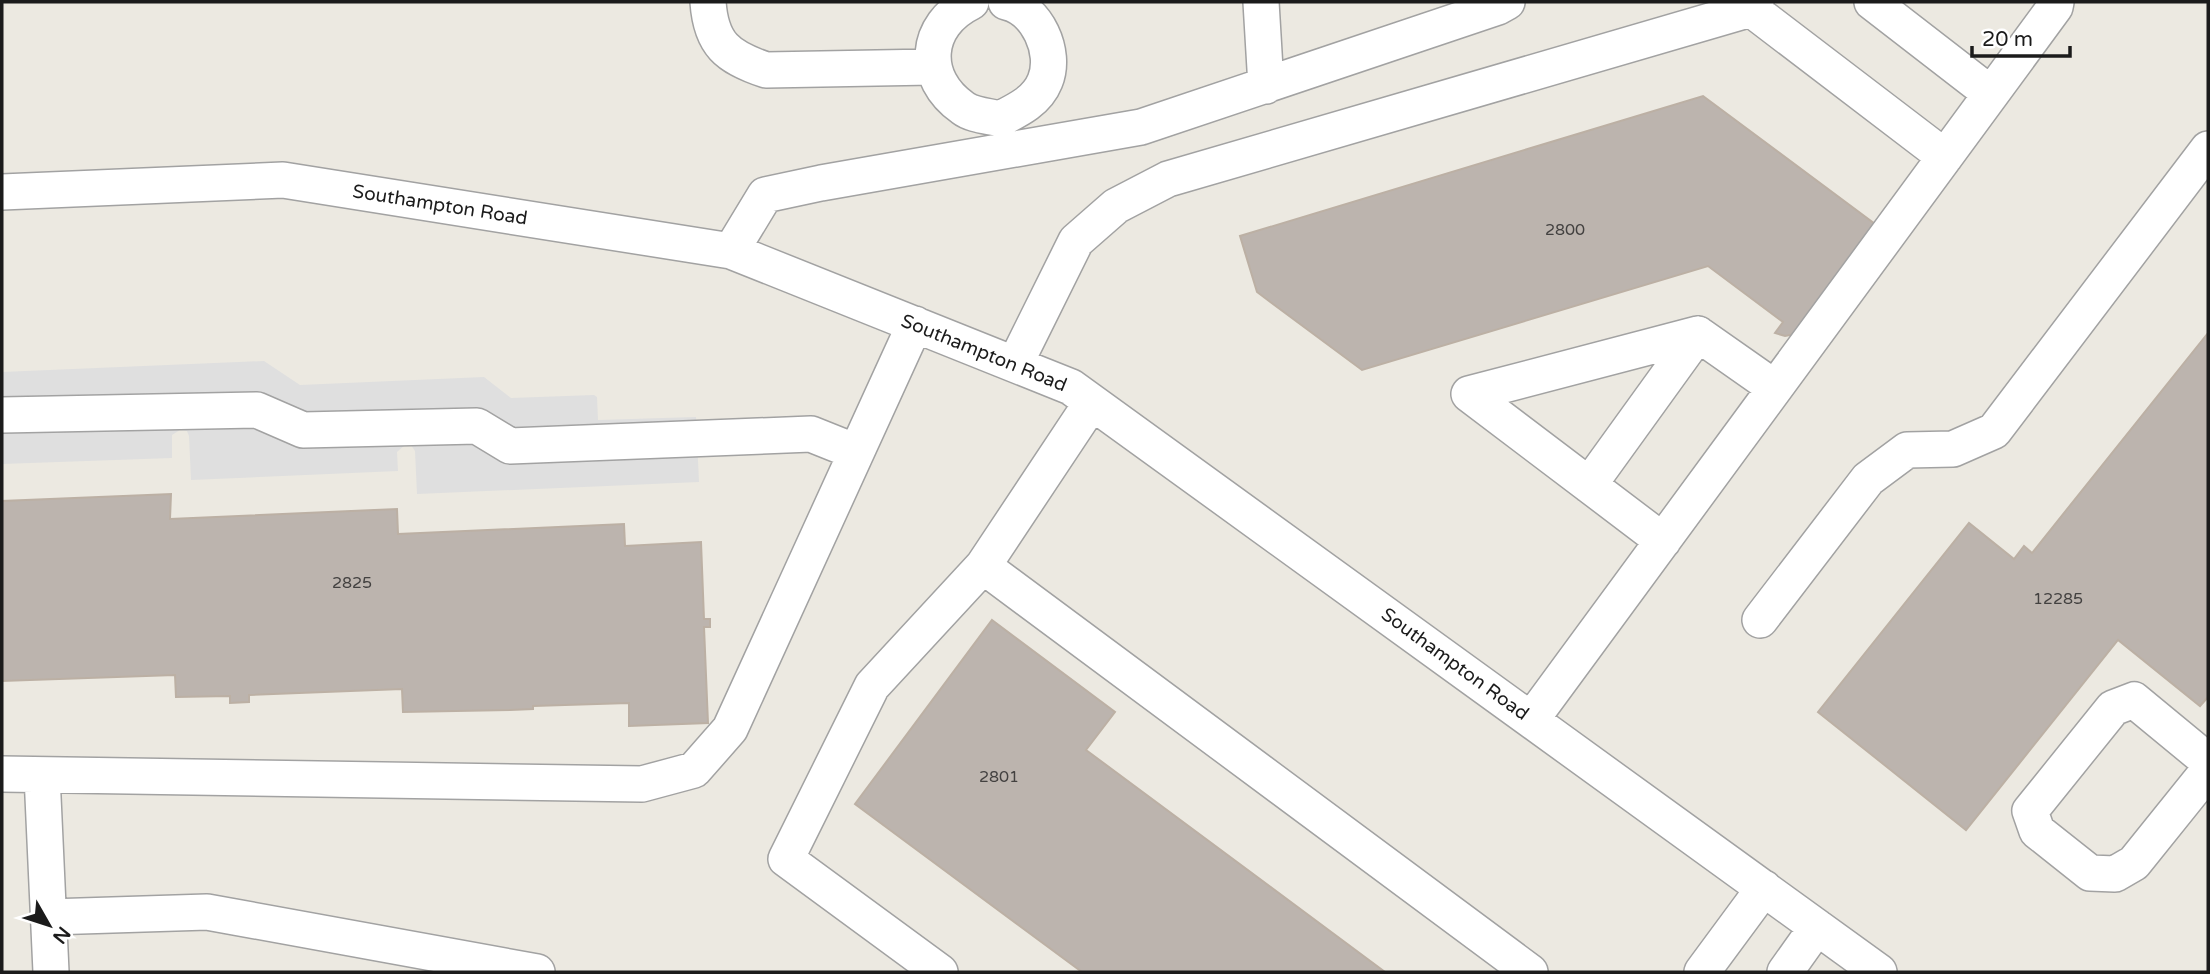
<svg xmlns="http://www.w3.org/2000/svg" width="2210" height="974" viewBox="0 0 2210 974" font-family="'Varela Round',sans-serif">
	<style>
		.parking { fill: #dfdfdf }
		.building { fill: #bcb4ae; stroke: #bcb0a4; stroke-width: 2 }
		.lines { fill: none; stroke-linecap: round; stroke-linejoin: round }
		.minor-casing { stroke: #a2a2a2; stroke-width: 38 }
		.minor { stroke: #fff; stroke-width: 35 }
		.labels { text-anchor: middle; dominant-baseline: central; stroke-width: 6; stroke-linejoin: round; paint-order: stroke }
		.number-label { font-size: 16px; fill: #434140 }
		.street-label { font-size: 19px; fill: #1b1b1b; stroke: #fff }
	</style>
	<rect width="100%" height="100%" fill="#ece9e1"/>
	<path class="parking" d="M 264,361 L 300,385 L 484,377 L 511,398 L 594,395 L 597,397 L 598,420 L 696,417 L 699,482 L 417,494 L 415,451 L 411,445 L 406,444 L 397,452 L 398,471 L 191,480 L 189,436 L 187,431 L 180,430 L 172,435 L 172,458 L 2,464 L 2,372 Z"/>
	<path class="building" d="M 1703,96 L 1875,224 L 1795,334 L 1785,336 L 1775,333 L 1783,322 L 1708,266 L 1362,370 L 1257,292 L 1240,236 Z
		M 2208,333 L 2208,697 L 2200,706 L 2118,640 L 1966,830 L 1818,712 L 1969,523 L 2014,559 L 2024,546 L 2032,553 Z
		M 171,494 L 170,519 L 397,509 L 398,534 L 624,524 L 625,546 L 701,542 L 704,619 L 710,619 L 710,627 L 704,627 L 708,723 L 629,726 L 629,703 L 533,706 L 533,709 L 510,710 L 403,712 L 402,689 L 249,695 L 249,702 L 230,703 L 230,696 L 176,697 L 175,675 L 2,681 L 2,501 Z
		M 992,620 L 1115,712 L 1086,750 L 1385,972 L 1082,972 L 855,804 Z"/>
	<g class="lines">
		<g class="minor-casing">
			<path id="minor" d="M 708,2 C 711,44 727,57 766,70 L 932,67
				M 971,2 C 924,25 920,78 963,108 C 972,115 988,116 1000,119 C 1018,110 1037,101 1045,81 C 1057,52 1037,9 1006,2
				M 1261,2 L 1266,86
				M 1872,2 L 1991,94
				M 1751,9 L 1945,157
				M 2,192 L 283,180 L 731,251 L 1071,387 L 1879,972
				M 731,251 L 765,195 L 821,183 L 1141,127 L 1498,7 L 1507,2
				M 1015,364 L 1076,241 L 1116,206 L 1168,179 L 1751,9 L 1756,2
				M 2,415 L 257,410 L 303,430 L 477,426 L 510,446 L 811,434 L 856,452
				M 1589,485 L 1698,334
				M 1663,541 L 1469,394 L 1698,334 L 1775,388
				M 983,566 L 1530,972
				M 1760,620 L 1868,479 L 1907,450 L 1953,449 L 1994,431 L 2208,149
				M 1531,720 L 2055,7 L 2056,2
				M 2208,761 L 2134,700 L 2113,708 L 2030,811 L 2037,831 L 2090,873 L 2115,874 L 2134,863 L 2208,771
				M 2,774 L 642,784 L 694,770 L 730,729 L 915,324
				M 42,775 L 51,972
				M 49,917 L 207,912 L 537,972
				M 940,972 L 786,859 L 872,686 L 983,566 L 1092,402
				M 1702,972 L 1764,888
				M 1785,972 L 1817,927"/>
		</g>
		<use href="#minor" class="minor"/>
	</g>
	<g class="labels">
		<g class="number-label">
			<text x="1565" y="230">2800</text>
			<text x="352" y="583">2825</text>
			<text x="2058" y="599">12285</text>
			<text x="999" y="777">2801</text>
		</g>
		<g class="street-label">
			<text transform="translate(440 205) rotate(9)">Southampton Road</text>
			<text transform="translate(984 353) rotate(22)">Southampton Road</text>
			<text transform="translate(1455 664) rotate(36)">Southampton Road</text>
		</g>
	</g>
	<rect width="2210" height="974" fill="none" stroke="#1b1b1b" stroke-width="7"/>
	<g transform="translate(49 925) rotate(129)" stroke="#ffffff" stroke-width="5" paint-order="stroke">
	<path d="M0-5L12 26L0 18L-12 26Z" fill="#1b1b1b"/>
	<text y="-10" font-size="19" font-weight="bold" text-anchor="middle" fill="#1b1b1b">N</text>
	</g>
	<path d="M1972 46v10h98v-10" fill="none" stroke="#1b1b1b" stroke-width="3.5"/>
	<text x="1982" y="46" font-size="21" fill="#1b1b1b" stroke="#ffffff" stroke-width="5" paint-order="stroke">20 m</text>
</svg>
